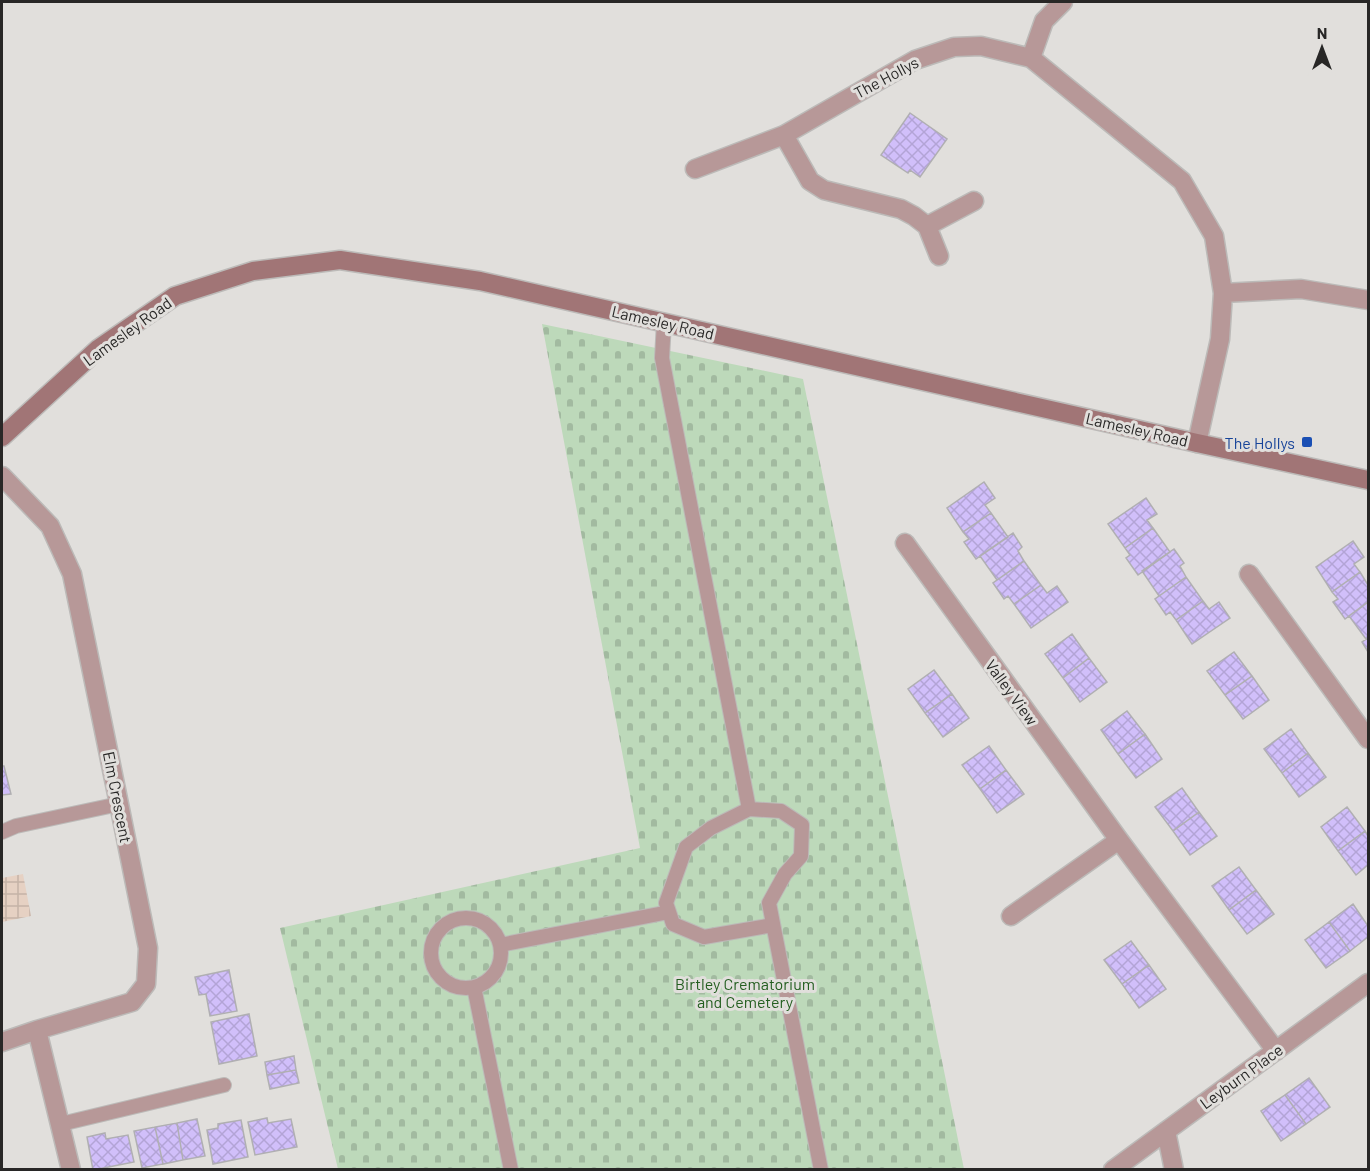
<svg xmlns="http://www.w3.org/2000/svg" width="1370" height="1171" viewBox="0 0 1370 1171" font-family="Barlow,sans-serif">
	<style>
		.industrial { fill: url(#industrial-grid) }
		.cemetery { fill: url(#cemetery-stones) }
		.building { fill: url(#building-cross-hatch); stroke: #b0afb2; stroke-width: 1.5 }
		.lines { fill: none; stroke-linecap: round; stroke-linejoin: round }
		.lane-casing { stroke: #bcbab8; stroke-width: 16 }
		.street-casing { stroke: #bcbab8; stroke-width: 21 }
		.secondary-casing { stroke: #bcbab8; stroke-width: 21 }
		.lane { stroke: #b79898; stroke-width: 14 }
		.street { stroke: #b79898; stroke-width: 18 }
		.secondary { stroke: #a17576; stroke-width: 18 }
		.transit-dot { fill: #1a4fb4; stroke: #e1dfdc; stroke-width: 2 }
		.labels { text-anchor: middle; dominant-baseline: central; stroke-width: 6; stroke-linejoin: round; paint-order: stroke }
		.street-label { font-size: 16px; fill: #282726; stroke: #e1dfdc }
		.transit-label { font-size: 16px; fill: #164399; stroke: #e1dfdc; text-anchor: end }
		.park-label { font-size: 16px; fill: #235e1f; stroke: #e1dfdc }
	</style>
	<defs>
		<pattern id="industrial-grid" width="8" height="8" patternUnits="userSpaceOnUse" patternTransform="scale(1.5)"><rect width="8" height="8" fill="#e6d1c3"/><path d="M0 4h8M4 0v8" fill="none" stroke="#c5b3a7"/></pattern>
		<pattern id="cemetery-stones" width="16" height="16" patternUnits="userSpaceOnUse" patternTransform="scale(1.5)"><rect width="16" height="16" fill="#bdd9ba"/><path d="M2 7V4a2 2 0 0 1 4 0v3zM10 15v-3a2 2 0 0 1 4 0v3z" fill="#a2baa0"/></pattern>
		<pattern id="building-cross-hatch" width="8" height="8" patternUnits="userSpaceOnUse" patternTransform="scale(1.5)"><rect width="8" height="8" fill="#d1bffa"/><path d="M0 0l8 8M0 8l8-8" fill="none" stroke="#b3a4d6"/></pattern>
	</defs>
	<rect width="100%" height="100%" fill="#e1dfdc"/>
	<path class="industrial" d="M 23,874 L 31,916 L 2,922 L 2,878 Z"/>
	<path class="cemetery" d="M 542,324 L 803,379 L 964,1169 L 338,1169 L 280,928 L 640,848 Z"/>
	<path class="building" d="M 910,113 L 947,139 L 920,177 L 910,170 L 908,173 L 881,155 Z
		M 984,482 L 995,498 L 985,505 L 991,513 L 963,532 L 947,508 Z
		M 1146,498 L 1157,514 L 1147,520 L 1153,528 L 1125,548 L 1108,524 Z
		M 991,513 L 1008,537 L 976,559 L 964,542 L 969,539 L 963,532 Z
		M 1153,528 L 1170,552 L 1138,575 L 1126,558 L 1130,555 L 1125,548 Z
		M 1013,533 L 1022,547 L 1018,551 L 1024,561 L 997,580 L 980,556 Z
		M 1353,541 L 1364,557 L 1354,564 L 1360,572 L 1332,592 L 1316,567 Z
		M 1174,549 L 1184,563 L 1180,566 L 1186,577 L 1159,596 L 1142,571 Z
		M 1024,561 L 1041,585 L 1014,604 L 1008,596 L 1004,599 L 993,583 Z
		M 1360,572 L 1368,585 L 1368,602 L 1345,619 L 1333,602 L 1338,599 L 1332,592 Z
		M 1186,577 L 1203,601 L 1176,620 L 1170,612 L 1166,615 L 1155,599 Z
		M 1041,585 L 1047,593 L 1057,586 L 1068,602 L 1031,628 L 1014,604 Z
		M 1203,601 L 1209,609 L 1219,602 L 1230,618 L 1192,644 L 1176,620 Z
		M 1368,602 L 1368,638 L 1366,639 L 1349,616 Z
		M 1072,634 L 1089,658 L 1063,678 L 1045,654 Z
		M 1368,638 L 1368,652 L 1362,642 Z
		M 1234,652 L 1252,676 L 1225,695 L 1207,671 Z
		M 1089,658 L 1107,682 L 1080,702 L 1063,678 Z
		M 934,670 L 952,694 L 925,713 L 908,689 Z
		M 1252,676 L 1269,700 L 1243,719 L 1225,695 Z
		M 952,694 L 969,718 L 943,737 L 925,713 Z
		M 1127,711 L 1145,734 L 1118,754 L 1101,730 Z
		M 1291,729 L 1308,753 L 1282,773 L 1264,749 Z
		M 1145,734 L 1162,759 L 1136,778 L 1118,754 Z
		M 989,746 L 1006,770 L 980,789 L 962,765 Z
		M 1308,753 L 1326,777 L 1299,797 L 1282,773 Z
		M 2,766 L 4,766 L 11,794 L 2,795 Z
		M 1006,770 L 1024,794 L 997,813 L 980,789 Z
		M 1182,788 L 1199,812 L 1173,831 L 1155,807 Z
		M 1347,807 L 1365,831 L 1338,851 L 1321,827 Z
		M 1199,812 L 1217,836 L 1190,855 L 1173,831 Z
		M 1365,831 L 1368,836 L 1368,865 L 1356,875 L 1338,851 Z
		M 1239,867 L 1256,890 L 1229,910 L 1212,886 Z
		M 1256,890 L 1274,914 L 1247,934 L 1229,910 Z
		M 1353,904 L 1368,926 L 1368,937 L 1350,951 L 1329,922 Z
		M 1329,922 L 1350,951 L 1326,968 L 1305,940 Z
		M 1131,941 L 1149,965 L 1122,984 L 1104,960 Z
		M 1149,965 L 1166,989 L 1139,1008 L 1122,984 Z
		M 229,970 L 237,1011 L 210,1016 L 206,994 L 199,995 L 195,977 Z
		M 249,1014 L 257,1056 L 219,1064 L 211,1022 Z
		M 294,1056 L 296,1070 L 267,1075 L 265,1062 Z
		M 296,1070 L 299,1083 L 270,1089 L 267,1075 Z
		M 1309,1078 L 1330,1107 L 1306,1124 L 1285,1095 Z
		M 1285,1095 L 1306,1124 L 1281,1141 L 1261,1111 Z
		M 267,1118 L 268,1123 L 291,1119 L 297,1147 L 255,1155 L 248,1122 Z
		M 197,1119 L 205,1156 L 183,1160 L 177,1123 Z
		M 241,1120 L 248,1157 L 213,1164 L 207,1130 L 218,1128 L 218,1124 Z
		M 177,1123 L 183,1160 L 163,1164 L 155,1127 Z
		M 155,1127 L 163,1164 L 142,1168 L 134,1131 Z
		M 105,1133 L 106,1139 L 128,1135 L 134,1162 L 93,1170 L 87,1137 Z"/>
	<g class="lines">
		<g class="lane-casing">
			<path id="lane" d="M 664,322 L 662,358 L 749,809 L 781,811 L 802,825 L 801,856 L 785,874 L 769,903 L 821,1170
				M 749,809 L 711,828 L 686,847 L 666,903 L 673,924 L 704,937 L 773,925
				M 2,832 L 16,826 L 119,804
				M431 953a35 35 0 1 1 70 0a35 35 0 1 1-70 0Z
				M 500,945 L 669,912
				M 474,987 L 511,1170
				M 61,1124 L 224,1085"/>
		</g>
		<g class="street-casing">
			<path id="street" d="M 1031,58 L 1044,21 L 1063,2
				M 784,135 L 810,181 L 824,190 L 901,209 L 914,216 L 927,226 L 939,256
				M 695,169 L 784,135 L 915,60 L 954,47 L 981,46 L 1031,58 L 1182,181 L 1214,236 L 1223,293 L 1220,339 L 1197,443
				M 927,226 L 974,201
				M 1223,293 L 1301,289 L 1368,300
				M 2,476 L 50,526 L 72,574 L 119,804 L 148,948 L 146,984 L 132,1002 L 37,1030 L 2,1042
				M 905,543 L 1119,840 L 1276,1051
				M 1249,574 L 1368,739
				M 1011,916 L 1119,840
				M 37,1030 L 71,1170
				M 1166,1131 L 1174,1170
				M 1113,1170 L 1368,983"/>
		</g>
		<g class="secondary-casing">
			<path id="secondary" d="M 2,437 L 98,349 L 175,296 L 253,271 L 340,260 L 480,281 L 1197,443 L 1368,480"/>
		</g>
		<use href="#lane" class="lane"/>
		<use href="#street" class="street"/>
		<use href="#secondary" class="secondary"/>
	</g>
	<rect class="transit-dot" x="1301" y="436" width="12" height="12" rx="3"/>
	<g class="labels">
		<g class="street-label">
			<text transform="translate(886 77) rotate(-28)">The Hollys</text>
			<text transform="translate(663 322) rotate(13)">Lamesley Road</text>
			<text transform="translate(127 331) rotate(-36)">Lamesley Road</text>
			<text transform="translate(1137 429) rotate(13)">Lamesley Road</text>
			<text transform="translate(1012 692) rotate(54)">Valley View</text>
			<text transform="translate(118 797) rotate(79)">Elm Crescent</text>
			<text transform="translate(1241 1076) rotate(-36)">Leyburn Place</text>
		</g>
		<g class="transit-label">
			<text x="1295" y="442">The Hollys</text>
		</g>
		<g class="park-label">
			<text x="745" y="983">Birtley Crematorium<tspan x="745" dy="18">and Cemetery</tspan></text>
		</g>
	</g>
	<rect width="1370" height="1171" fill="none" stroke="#282726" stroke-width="6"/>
	<g transform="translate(1322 48)" stroke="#e1dfdc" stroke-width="4.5" paint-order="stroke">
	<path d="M0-4.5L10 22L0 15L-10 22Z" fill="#282726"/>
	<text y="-9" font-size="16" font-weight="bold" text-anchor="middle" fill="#282726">N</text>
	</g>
</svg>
